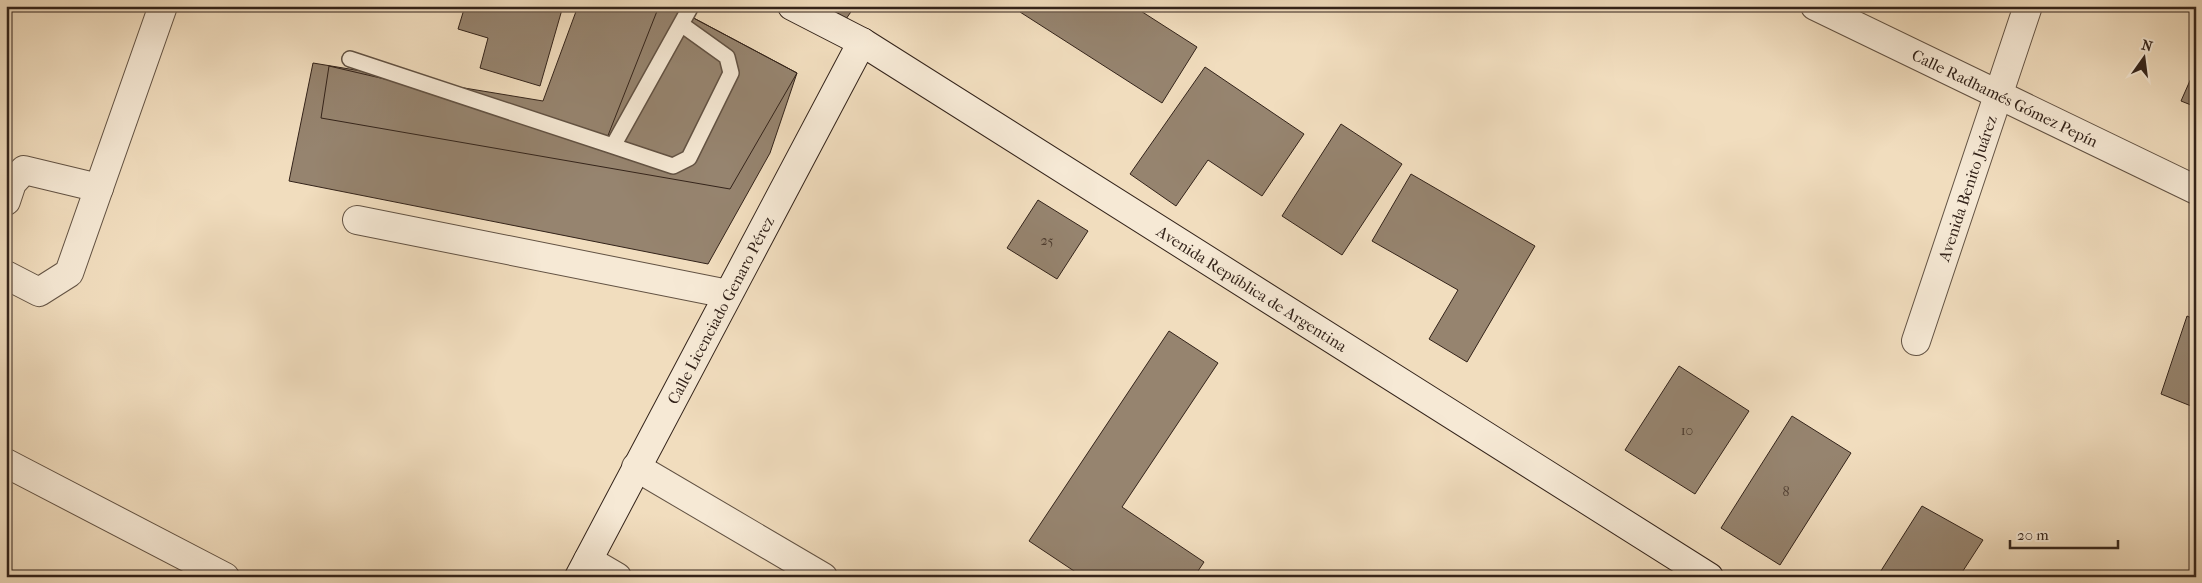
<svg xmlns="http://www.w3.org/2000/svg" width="2202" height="583" viewBox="0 0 2202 583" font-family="'IM FELL French Canon',serif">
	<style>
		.building { fill: #96846f; stroke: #33231a }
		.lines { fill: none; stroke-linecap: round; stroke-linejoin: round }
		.lane-casing { stroke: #625243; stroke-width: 18 }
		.street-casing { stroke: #625243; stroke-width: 30 }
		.secondary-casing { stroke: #33231a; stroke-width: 30 }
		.lane { stroke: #f6e9d5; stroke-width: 15 }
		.street { stroke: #f6e9d5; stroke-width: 28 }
		.secondary { stroke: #f6e9d5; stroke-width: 28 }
		.labels { text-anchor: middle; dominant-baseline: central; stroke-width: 4; stroke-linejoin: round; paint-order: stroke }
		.number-label { font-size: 14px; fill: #4c3b2f }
		.street-label { font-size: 16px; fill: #33231a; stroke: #f6e9d5 }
	</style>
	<rect width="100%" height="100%" fill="#f1ddbe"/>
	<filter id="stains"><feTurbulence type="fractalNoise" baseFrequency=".004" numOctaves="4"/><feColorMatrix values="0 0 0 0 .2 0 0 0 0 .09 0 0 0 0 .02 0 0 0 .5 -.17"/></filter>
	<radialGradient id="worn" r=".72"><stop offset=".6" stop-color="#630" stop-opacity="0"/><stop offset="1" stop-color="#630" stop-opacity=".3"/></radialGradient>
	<path class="building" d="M 465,6 L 563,6 L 540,86 L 480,68 L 488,38 L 458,29 Z
		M 578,6 L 671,6 L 797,73 L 770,153 L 708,264 L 289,181 L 313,63 L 543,101 Z
		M 659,6 L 671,6 L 797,73 L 730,189 L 321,118 L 329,66 L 522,111 L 607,138 Z
		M 826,6 L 855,6 L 846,19 Z
		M 1024,6 L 1133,6 L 1197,47 L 1162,103 L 1020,12 Z
		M 1205,67 L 1304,134 L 1262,196 L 1208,160 L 1176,206 L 1130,174 Z
		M 2196,67 L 2196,107 L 2181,101 Z
		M 1341,124 L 1402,164 L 1342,255 L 1282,216 Z
		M 1411,174 L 1535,246 L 1467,362 L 1429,339 L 1458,290 L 1372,241 Z
		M 1038,200 L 1088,231 L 1057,279 L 1007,248 Z
		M 2187,316 L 2196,320 L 2196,408 L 2161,394 Z
		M 1169,331 L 1218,363 L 1122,507 L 1204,562 L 1194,577 L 1083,577 L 1029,541 Z
		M 1679,366 L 1749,411 L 1695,494 L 1625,450 Z
		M 1792,416 L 1851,453 L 1780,565 L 1721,528 Z
		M 1922,506 L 1983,540 L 1959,577 L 1877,577 Z"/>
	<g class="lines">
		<g class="lane-casing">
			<path id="lane" d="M 350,59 L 613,146 L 691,6
				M 613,146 L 673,166 L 689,158 L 731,73 L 727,57 L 681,24"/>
		</g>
		<g class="street-casing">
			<g id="street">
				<path id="s1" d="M 1815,6 L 2196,190"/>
				<path d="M 6,201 L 12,183 L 24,170 L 99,188"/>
				<path d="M 357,220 L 728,294"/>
				<path d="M 6,275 L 39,292 L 69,273 L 163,6"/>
				<path id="s2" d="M 1916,341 L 2028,6"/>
				<path d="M 6,463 L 225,577"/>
				<path d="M 636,467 L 823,577"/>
				<path d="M 588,560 L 617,577"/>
			</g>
		</g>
		<g class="secondary-casing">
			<g id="secondary">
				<path id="s3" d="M 792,6 L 862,42 L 1709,577"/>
				<path id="s4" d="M 579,577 L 862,42"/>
			</g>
		</g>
		<use href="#lane" class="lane"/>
		<use href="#street" class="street"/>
		<use href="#secondary" class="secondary"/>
	</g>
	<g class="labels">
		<g class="number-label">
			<text x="1047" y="240">25</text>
			<text x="1687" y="430">10</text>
			<text x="1786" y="491">8</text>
		</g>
		<g class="street-label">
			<text stroke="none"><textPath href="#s1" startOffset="211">Calle Radhamés Gómez Pepín</textPath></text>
			<text stroke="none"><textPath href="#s2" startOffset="161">Avenida Benito Juárez</textPath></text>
			<text stroke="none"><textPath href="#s3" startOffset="540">Avenida República de Argentina</textPath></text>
			<text stroke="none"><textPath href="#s4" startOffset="302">Calle Licenciado Genaro Pérez</textPath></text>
		</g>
	</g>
	<rect width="2202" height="583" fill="none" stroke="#f1ddbe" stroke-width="25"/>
	<rect x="8" y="8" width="2187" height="568" fill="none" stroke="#33231a" stroke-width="2.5"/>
	<rect x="12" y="12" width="2177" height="558" fill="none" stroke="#33231a"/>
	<g transform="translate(2144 58) rotate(14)" stroke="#f6e9d5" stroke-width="4" paint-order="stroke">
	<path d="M0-4L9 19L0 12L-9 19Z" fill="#33231a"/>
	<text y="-8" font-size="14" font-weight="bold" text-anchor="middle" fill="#33231a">N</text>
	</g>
	<path d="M2010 540v8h108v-8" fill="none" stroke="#33231a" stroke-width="2.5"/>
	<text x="2017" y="540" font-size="15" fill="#33231a" stroke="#f6e9d5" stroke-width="4" paint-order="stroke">20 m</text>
	<rect width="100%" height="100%" filter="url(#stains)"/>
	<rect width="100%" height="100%" fill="url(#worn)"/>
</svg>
